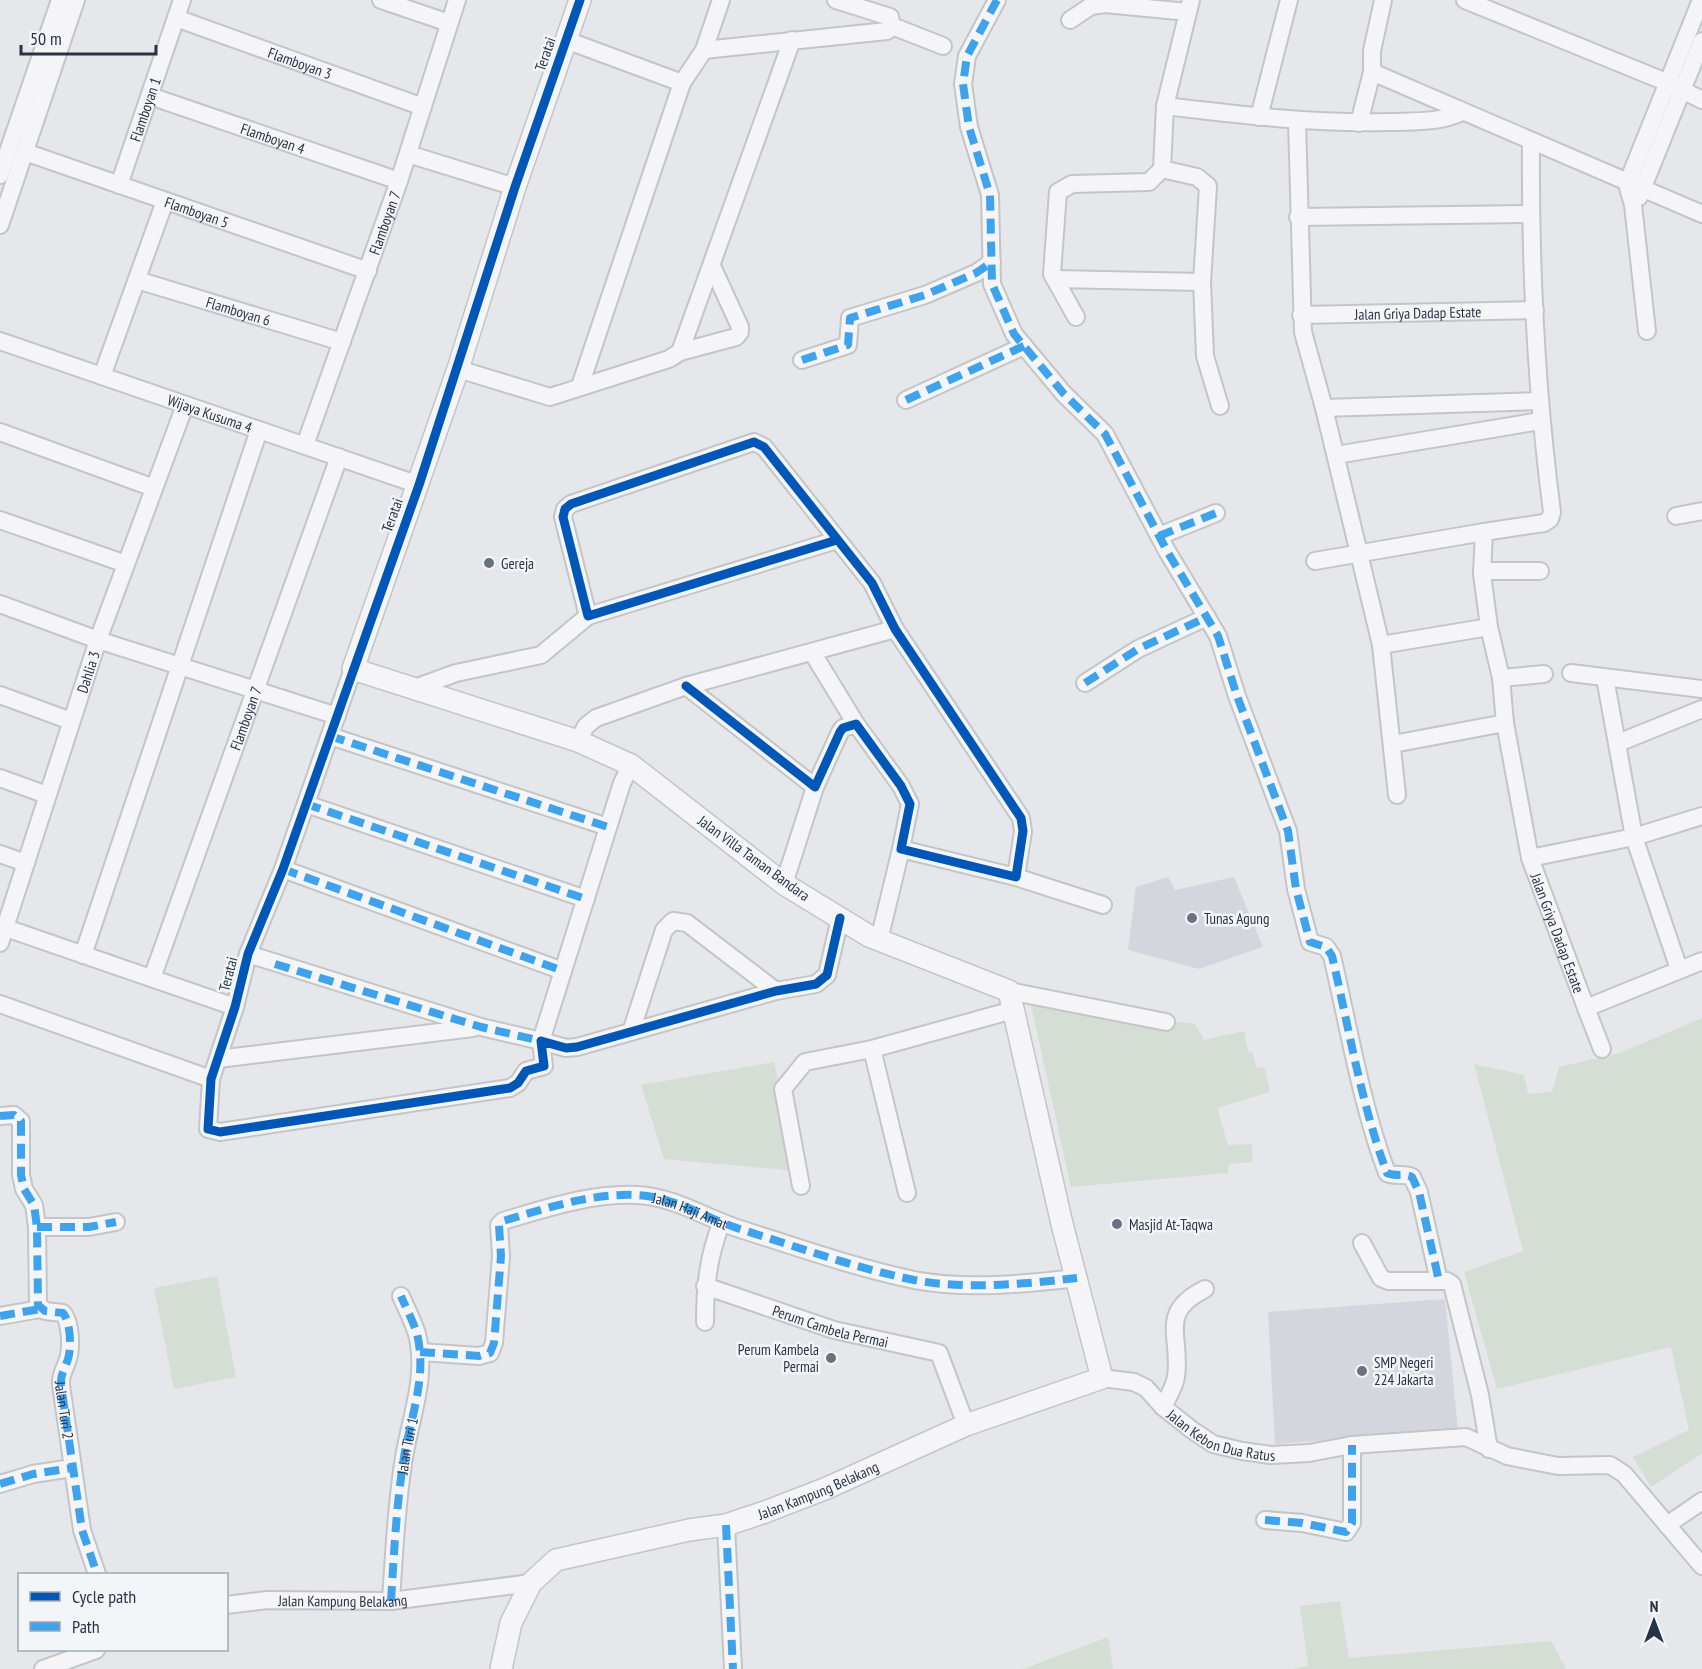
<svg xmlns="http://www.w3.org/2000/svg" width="1702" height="1669" viewBox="0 0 1702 1669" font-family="'PT Sans Narrow',sans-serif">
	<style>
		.built { fill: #d3d7dd }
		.green { fill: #d5ded5 }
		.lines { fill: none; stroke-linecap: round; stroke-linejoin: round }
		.minor-casing { stroke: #c3c5c8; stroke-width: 20 }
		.tertiary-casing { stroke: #c3c5c8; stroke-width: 24 }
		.minor { stroke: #f5f5f7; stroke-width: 16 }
		.tertiary { stroke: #f5f5f7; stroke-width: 21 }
		.quiet { stroke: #3ea3ec; stroke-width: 8; stroke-dasharray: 15 8; stroke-linecap: butt }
		.cycleway-casing { stroke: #f3f6f9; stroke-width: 13 }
		.cycleway { stroke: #0057b8; stroke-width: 9 }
		.poi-dot { fill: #6b727f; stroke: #f3f6f9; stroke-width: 2 }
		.labels { text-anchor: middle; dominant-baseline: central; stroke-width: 5; stroke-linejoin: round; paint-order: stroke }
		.street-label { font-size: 15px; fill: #293346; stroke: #f3f6f9 }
		.poi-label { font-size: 15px; fill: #293346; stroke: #f3f6f9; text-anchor: start }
	</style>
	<rect width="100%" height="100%" fill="#e5e7ea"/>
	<path class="built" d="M 1168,877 L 1175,890 L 1234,877 L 1263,947 L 1199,969 L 1128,950 L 1136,887 Z
		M 1445,1299 L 1458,1430 L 1275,1444 L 1268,1312 Z"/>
	<path class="green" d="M 1031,1005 L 1195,1024 L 1204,1040 L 1244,1031 L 1248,1051 L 1253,1053 L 1256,1067 L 1265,1068 L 1270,1092 L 1217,1108 L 1228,1145 L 1252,1144 L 1253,1162 L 1229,1164 L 1228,1173 L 1071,1187 Z
		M 1702,1018 L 1702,1453 L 1651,1487 L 1633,1457 L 1689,1430 L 1671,1347 L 1497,1389 L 1464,1272 L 1523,1251 L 1474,1064 L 1524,1075 L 1528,1094 L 1552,1092 L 1559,1067 L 1620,1053 Z
		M 774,1062 L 798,1171 L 664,1159 L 641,1085 Z
		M 217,1276 L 236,1377 L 174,1389 L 154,1288 Z
		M 1340,1601 L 1349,1658 L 1551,1641 L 1566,1669 L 1292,1669 L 1308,1666 L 1300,1606 Z
		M 1108,1637 L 1113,1669 L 1023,1669 Z"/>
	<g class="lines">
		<g class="minor-casing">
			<g id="minor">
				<path d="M 381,0 L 449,23"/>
				<path d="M 836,0 L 890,17 L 892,26"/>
				<path d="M 997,0 L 967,56 L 963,84 L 969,127 L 990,195 L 992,284 L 1014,334 L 1064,394 L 1105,434 L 1167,551 L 1218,636 L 1237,696 L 1288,831 L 1296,889 L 1310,942 L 1326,947 L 1332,956 C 1349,1028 1361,1104 1387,1173 C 1396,1177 1404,1173 1412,1177 L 1419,1192 L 1439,1281"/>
				<path d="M 1191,0 L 1165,106 L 1162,169 L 1197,177 L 1208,186 L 1202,282 L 1205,356 L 1220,406"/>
				<path d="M 1383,0 L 1372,51 L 1372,72 L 1702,214"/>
				<path d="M 1465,0 L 1666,82 L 1702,100"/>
				<path id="s1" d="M 176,18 L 423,107"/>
				<path d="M 1070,20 L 1091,6 L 1105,4 L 1188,12"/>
				<path d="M 892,26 L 943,46"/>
				<path d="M 566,40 L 682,83"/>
				<path d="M 704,50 L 887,31 L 892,26"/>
				<path id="s2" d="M 150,96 L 399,181"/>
				<path d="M 1165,106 C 1240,115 1314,124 1390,122 C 1415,121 1439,123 1462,112"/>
				<path d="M 1259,117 L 1289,0"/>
				<path d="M 1297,121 L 1303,332 L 1324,408 L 1381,645 L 1397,795"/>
				<path d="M 1359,123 L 1372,72"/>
				<path d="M 1531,142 C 1530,266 1536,390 1552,512 L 1550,519 L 1544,523 L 1484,532 L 1482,574 L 1489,627 L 1501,678 L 1505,723 L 1530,858 L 1634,837 L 1702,816"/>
				<path id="s3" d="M 25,152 L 368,271"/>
				<path d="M 408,154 L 515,187"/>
				<path d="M 0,175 L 60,0"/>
				<path id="s4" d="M 119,185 L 182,0"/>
				<path d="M 1639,197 L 1702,41"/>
				<path d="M 1298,217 L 1530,214"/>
				<path d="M 0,225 L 76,0"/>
				<path d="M 1055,279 L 1202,282"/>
				<path id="s5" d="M 137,280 L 342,342"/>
				<path id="s6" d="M 1301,315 L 1535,310"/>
				<path d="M 1076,317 L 1052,274 L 1058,192 L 1072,184 L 1149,182 L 1162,169"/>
				<path d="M 1647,331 L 1633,205 L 1627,184 L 1701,0"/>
				<path id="s7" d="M 0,341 L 419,485"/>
				<path d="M 680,352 L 792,40"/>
				<path d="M 802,360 L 848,345 L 850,318 L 925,295 L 976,273 L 992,262"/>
				<path d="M 458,369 L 550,397 L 669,359 L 680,352 L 736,337 L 740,332 L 740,327 L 712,266"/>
				<path d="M 102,376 L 165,201"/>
				<path d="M 580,386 L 682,83 L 704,50 L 721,0"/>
				<path d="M 906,400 L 1024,346"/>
				<path d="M 1324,408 L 1538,401"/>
				<path d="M 0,432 L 154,488"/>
				<path id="s8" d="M 305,445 L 399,181 L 457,0"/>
				<path d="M 1336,455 L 1540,421"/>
				<path d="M 1676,516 L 1702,511"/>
				<path d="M 0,520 L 126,564"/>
				<path d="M 1159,536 L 1216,513"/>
				<path d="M 1315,561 L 1484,532"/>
				<path d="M 1482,571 L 1540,571"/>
				<path d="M 0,604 L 98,640 L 337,716"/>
				<path d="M 1381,645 L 1489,627"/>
				<path d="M 812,652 L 856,724"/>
				<path d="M 353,669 L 283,869 L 248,954 L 235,1007 L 211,1079 L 208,1129 L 220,1132 L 510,1088 L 518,1083 L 526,1071 L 544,1066 L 541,1041 L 566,1048 L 577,1047 L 776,991 L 816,984 L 827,975 L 840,918"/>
				<path d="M 1571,673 L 1702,689"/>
				<path d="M 1501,678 L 1544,674"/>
				<path d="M 1605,678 L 1634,837 L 1679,969"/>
				<path d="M 1085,683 L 1138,649 L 1207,617"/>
				<path d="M 686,686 L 815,787 L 840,732 L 843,728 L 856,724 L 901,786 L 910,804 L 901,849 L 1016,877 L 1023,831 L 1021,818 L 895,629 L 872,583 L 764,447 L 754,442 L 571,504 L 565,509 L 563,517 L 588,616 L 837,540"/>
				<path d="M 412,689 L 456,673 L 541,655 L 588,616"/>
				<path d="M 0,695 L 71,721"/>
				<path d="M 330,736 L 608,827"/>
				<path d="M 578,741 L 586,726 L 596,718 L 686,686 L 895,629"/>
				<path d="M 1618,743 L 1702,709"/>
				<path d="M 1393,744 L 1505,723"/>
				<path d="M 0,778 L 47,795"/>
				<path d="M 306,804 L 586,899"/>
				<path d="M 0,854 L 26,863"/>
				<path id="s9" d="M 1530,858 L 1586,1008 L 1702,961"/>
				<path d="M 283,869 L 563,971"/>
				<path d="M 1016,877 L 1103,905"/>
				<path d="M 784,884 L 815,787"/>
				<path d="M 0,926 L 235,1007"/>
				<path d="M 879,940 L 901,849"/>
				<path id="s10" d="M 0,943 L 98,640 L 185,405"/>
				<path d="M 248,954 L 481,1027 L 541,1041 L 622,783 L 631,765"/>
				<path d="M 83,955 L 259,430"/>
				<path id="s11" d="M 152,978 L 339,457"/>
				<path d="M 1009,991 L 1166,1022"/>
				<path d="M 0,1004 L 211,1079"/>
				<path d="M 1586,1008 L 1602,1049"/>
				<path d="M 631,1032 L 664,930 L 673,921 L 687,923 L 776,991"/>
				<path d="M 872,1049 L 907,1193"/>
				<path d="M 218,1059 L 473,1028"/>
				<path id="s12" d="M 0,1116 L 14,1115 L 21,1121 L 21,1175 L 24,1189 L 34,1205 L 37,1227 L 38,1305 L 45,1311 L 63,1313 C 71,1323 72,1350 67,1362 C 64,1371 60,1375 61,1385 L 82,1530 L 97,1574"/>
				<path d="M 801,1186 L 783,1089 L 805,1062 L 872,1049 L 1013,1010"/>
				<path d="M 37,1227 L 89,1227 L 116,1222"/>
				<path d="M 1362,1243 L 1381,1278 L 1388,1281 L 1447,1281 L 1452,1284 L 1480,1395 L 1489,1449"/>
				<path id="s13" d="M 705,1286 L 834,1330 L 939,1353 L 966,1425"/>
				<path d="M 0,1316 L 40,1309"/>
				<path d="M 705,1322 C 705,1287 708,1257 721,1224"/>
				<path d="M 420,1352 L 479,1356 L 490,1353 L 494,1343 L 501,1256 L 499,1225 L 503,1221 C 547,1208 591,1193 637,1195 C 676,1197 707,1219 743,1230 C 800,1248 856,1268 914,1280 C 967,1290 1024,1284 1077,1278"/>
				<path id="s14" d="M 1102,1378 L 1134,1382 L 1146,1388 L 1163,1407 L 1192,1430 L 1213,1444 L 1242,1451 L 1271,1455 L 1309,1453 L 1352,1445 L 1466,1437 L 1507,1456 L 1558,1466 L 1610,1465 L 1624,1474 L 1702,1566"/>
				<path d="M 1163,1407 C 1168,1397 1174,1388 1176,1377 C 1182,1336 1157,1313 1205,1289"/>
				<path d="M 0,1484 L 33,1474 L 72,1468"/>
				<path d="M 1265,1520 L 1302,1523 L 1346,1532 L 1352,1523 L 1352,1445"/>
				<path d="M 726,1525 L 733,1669"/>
				<path d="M 1667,1525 L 1702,1501"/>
				<path d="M 391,1601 C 394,1555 396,1509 403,1464 C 409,1420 428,1379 417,1334 C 413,1321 406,1308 401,1296"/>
				<path id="s15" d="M 226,1605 L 267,1600 L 391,1601 L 531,1583"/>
				<path d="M 43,1669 L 96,1650"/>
			</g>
		</g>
		<g class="tertiary-casing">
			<g id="tertiary">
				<path id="s16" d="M 501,1669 L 511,1623 L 531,1583 L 556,1560 L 689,1530 L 726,1525 L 765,1512 L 827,1488 L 966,1425 L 1102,1378 L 1062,1224 L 1009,991 L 869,936 L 784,884 L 631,765 L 578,741 L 353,669 L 458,369 L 515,187 L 580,0"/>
			</g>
		</g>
		<use href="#minor" class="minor"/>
		<use href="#tertiary" class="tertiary"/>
		<g class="quiet">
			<path d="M 997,0 L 967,56 L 963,84 L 969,127 L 990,195 L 992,284 L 1014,334 L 1064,394 L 1105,434 L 1167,551 L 1218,636 L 1237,696 L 1288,831 L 1296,889 L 1310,942 L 1326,947 L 1332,956 C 1349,1028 1361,1104 1387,1173 C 1396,1177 1404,1173 1412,1177 L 1419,1192 L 1439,1281"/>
			<path d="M 802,360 L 848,345 L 850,318 L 925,295 L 976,273 L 992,262"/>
			<path d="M 906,400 L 1024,346"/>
			<path d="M 1159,536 L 1216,513"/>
			<path d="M 1085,683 L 1138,649 L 1207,617"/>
			<path d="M 330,736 L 608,827"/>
			<path d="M 306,804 L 586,899"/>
			<path d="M 283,869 L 563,971"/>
			<path d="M 275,964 L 481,1027 L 541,1041"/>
			<path d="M 0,1116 L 14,1115 L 21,1121 L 21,1175 L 24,1189 L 34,1205 L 37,1227 L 38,1305 L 45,1311 L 63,1313 C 71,1323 72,1350 67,1362 C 64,1371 60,1375 61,1385 L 82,1530 L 97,1574"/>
			<path d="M 37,1227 L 89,1227 L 116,1222"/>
			<path d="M 0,1316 L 40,1309"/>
			<path id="s17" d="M 420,1352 L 479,1356 L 490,1353 L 494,1343 L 501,1256 L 499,1225 L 503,1221 C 547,1208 591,1193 637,1195 C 676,1197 707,1219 743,1230 C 800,1248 856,1268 914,1280 C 967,1290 1024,1284 1077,1278"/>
			<path d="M 0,1484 L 33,1474 L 72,1468"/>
			<path d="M 1265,1520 L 1302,1523 L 1346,1532 L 1352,1523 L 1352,1445"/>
			<path d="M 726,1525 L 733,1669"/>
			<path id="s18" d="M 391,1601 C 394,1555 396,1509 403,1464 C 409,1420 428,1379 417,1334 C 413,1321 406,1308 401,1296"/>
		</g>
		<g class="cycleway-casing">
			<path id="cycleway" d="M 580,0 L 515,187 L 419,485 L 283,869 L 248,954 L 235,1007 L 211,1079 L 208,1129 L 220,1132 L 510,1088 L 518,1083 L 526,1071 L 544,1066 L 541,1041 L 566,1048 L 577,1047 L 776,991 L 816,984 L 827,975 L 840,918
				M 686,686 L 815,787 L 840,732 L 843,728 L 856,724 L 901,786 L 910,804 L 901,849 L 1016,877 L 1023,831 L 1021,818 L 895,629 L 872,583 L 764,447 L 754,442 L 571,504 L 565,509 L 563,517 L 588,616 L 837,540"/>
		</g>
		<use href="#cycleway" class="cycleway"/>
	</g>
	<g class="poi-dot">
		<circle cx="489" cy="563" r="6"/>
		<circle cx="1192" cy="918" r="6"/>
		<circle cx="1117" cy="1224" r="6"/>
		<circle cx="831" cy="1358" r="6"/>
		<circle cx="1362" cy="1371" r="6"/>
	</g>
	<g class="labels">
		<g class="street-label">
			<text transform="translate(545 54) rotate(-71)">Teratai</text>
			<text stroke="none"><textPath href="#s1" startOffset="132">Flamboyan 3</textPath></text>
			<text stroke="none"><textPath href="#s4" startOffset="80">Flamboyan 1</textPath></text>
			<text stroke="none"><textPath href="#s2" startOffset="130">Flamboyan 4</textPath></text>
			<text stroke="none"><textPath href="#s3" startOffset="182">Flamboyan 5</textPath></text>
			<text stroke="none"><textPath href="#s8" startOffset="236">Flamboyan 7</textPath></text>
			<text stroke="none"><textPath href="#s5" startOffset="106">Flamboyan 6</textPath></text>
			<text stroke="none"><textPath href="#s6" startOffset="117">Jalan Griya Dadap Estate</textPath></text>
			<text stroke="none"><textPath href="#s7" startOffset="222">Wijaya Kusuma 4</textPath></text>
			<text transform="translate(392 515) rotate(-70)">Teratai</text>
			<text stroke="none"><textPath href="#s10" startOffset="285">Dahlia 3</textPath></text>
			<text stroke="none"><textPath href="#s11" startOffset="276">Flamboyan 7</textPath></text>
			<text transform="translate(754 858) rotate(36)">Jalan Villa Taman Bandara</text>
			<text stroke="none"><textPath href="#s9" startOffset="80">Jalan Griya Dadap Estate</textPath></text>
			<text transform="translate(228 974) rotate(-76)">Teratai</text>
			<text stroke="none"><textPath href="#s17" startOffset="398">Jalan Haji Amat</textPath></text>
			<text stroke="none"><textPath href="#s13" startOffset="132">Perum Cambela Permai</textPath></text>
			<text stroke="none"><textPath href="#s12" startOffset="338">Jalan Turi 2</textPath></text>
			<text stroke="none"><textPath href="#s14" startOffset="138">Jalan Kebon Dua Ratus</textPath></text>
			<text stroke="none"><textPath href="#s18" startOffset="156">Jalan Turi 1</textPath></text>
			<text stroke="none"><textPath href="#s16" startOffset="398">Jalan Kampung Belakang</textPath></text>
			<text stroke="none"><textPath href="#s15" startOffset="117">Jalan Kampung Belakang</textPath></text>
		</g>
		<g class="poi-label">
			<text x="501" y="563">Gereja</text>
			<text x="1204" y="918">Tunas Agung</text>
			<text x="1129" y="1224">Masjid At-Taqwa</text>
			<text x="819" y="1349" text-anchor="end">Perum Kambela<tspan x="819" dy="17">Permai</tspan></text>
			<text x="1374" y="1362">SMP Negeri<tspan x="1374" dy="17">224 Jakarta</tspan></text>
		</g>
	</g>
	<rect x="18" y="1573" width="210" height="78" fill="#f3f6f9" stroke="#a2a8b1" stroke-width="1.5"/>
	<rect x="30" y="1592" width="30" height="9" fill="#0057b8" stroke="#a2a8b1" stroke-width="1.5"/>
	<text x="72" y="1603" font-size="18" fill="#293346">Cycle path</text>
	<rect x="30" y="1622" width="30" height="9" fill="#3ea3ec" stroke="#a2a8b1" stroke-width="1.5"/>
	<text x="72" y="1633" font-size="18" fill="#293346">Path</text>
	<g transform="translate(1654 1621)" stroke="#f3f6f9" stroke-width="4.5" paint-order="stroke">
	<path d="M0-4.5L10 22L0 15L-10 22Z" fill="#293346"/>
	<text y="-9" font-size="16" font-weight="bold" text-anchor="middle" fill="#293346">N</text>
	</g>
	<path d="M21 45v9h135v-9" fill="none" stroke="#293346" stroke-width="3"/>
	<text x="30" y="45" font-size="18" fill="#293346" stroke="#f3f6f9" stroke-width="4.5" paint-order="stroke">50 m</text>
</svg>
